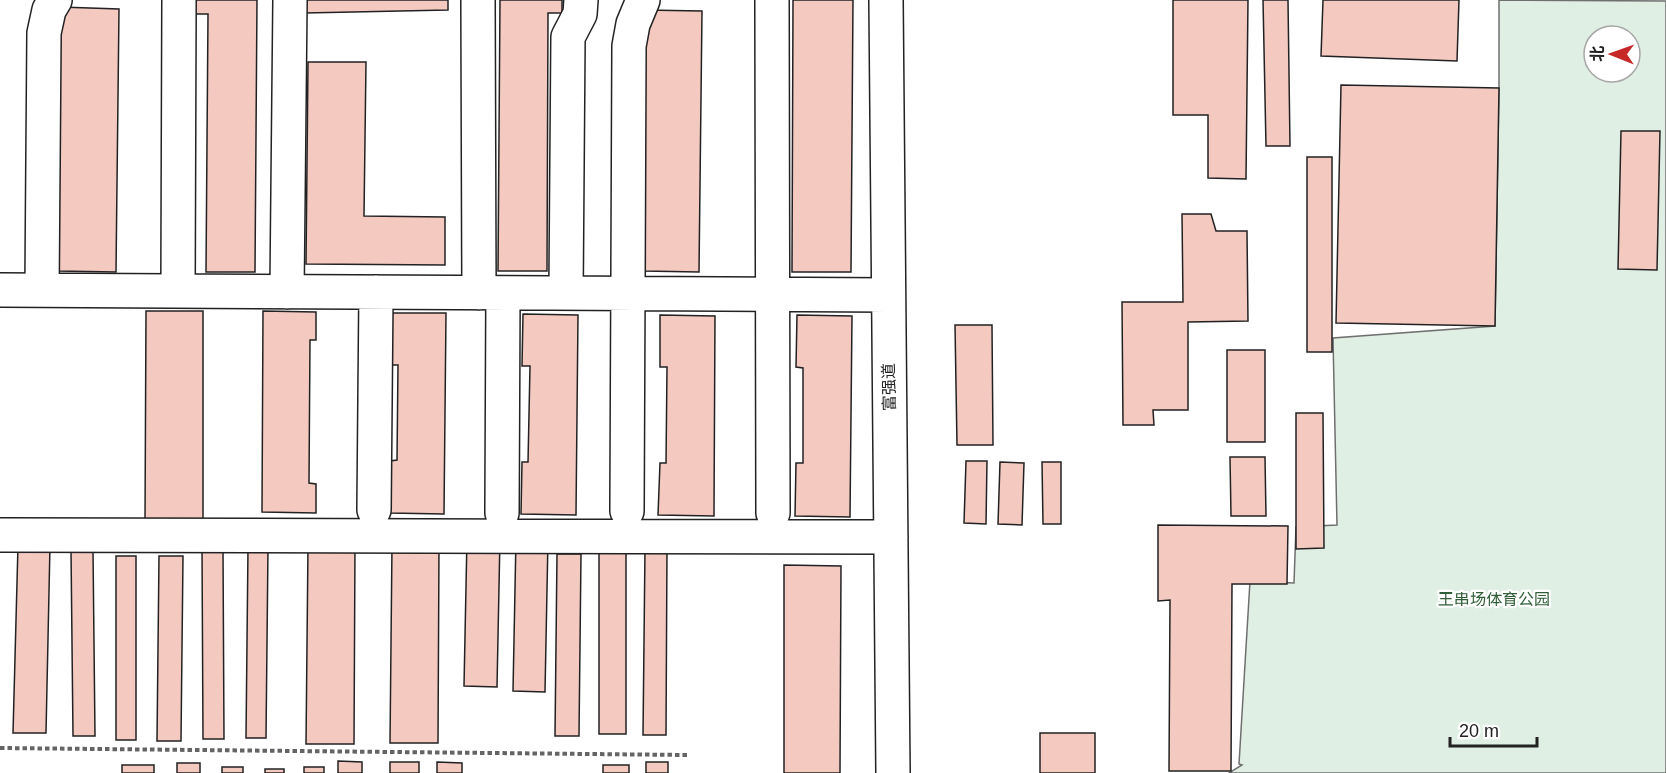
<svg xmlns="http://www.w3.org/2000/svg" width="1666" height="773" viewBox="0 0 1666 773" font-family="Arial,'Noto Sans SC',sans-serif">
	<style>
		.green { fill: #e0efe3; stroke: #6f6f6f; stroke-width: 1.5; fill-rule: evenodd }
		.building { fill: #f3c9c0; stroke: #222; stroke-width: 1.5 }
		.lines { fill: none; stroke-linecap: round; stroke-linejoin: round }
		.minor-casing { stroke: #222; stroke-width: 36 }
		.path { stroke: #646464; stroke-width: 4; stroke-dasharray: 4.5 3; stroke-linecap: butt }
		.minor { stroke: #fff; stroke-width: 33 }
		.labels { text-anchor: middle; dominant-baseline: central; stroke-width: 4.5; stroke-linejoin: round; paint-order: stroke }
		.street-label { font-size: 16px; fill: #222; stroke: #fff }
		.park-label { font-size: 16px; fill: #2f5e38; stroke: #fff }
	</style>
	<rect width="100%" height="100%" fill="#fff"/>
	<path class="green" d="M 1499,0 L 1666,1 L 1666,773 L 1229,773 L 1242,765 L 1239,764 L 1250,581 L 1294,583 L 1296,527 L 1337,525 L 1333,338 L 1495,326 L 1499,88 ZM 1594,36 L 1630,36 L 1630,72 L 1594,72 Z"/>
	<path class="building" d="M 195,0 L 257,0 L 255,272 L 206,272 L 208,14 L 195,14 Z
		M 305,0 L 448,0 L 448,10 L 305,13 Z
		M 500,0 L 562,0 L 562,13 L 548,13 L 547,271 L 498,271 Z
		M 793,0 L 853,0 L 851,272 L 792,272 Z
		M 1173,0 L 1248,0 L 1246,179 L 1208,178 L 1208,115 L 1173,115 Z
		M 1263,0 L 1288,0 L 1290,146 L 1266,146 Z
		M 1323,0 L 1459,0 L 1457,61 L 1321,56 Z
		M 60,7 L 119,9 L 116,272 L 57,271 Z
		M 644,10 L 702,11 L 699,272 L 643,271 Z
		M 308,62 L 366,62 L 364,216 L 445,217 L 445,265 L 306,264 Z
		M 1341,85 L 1499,88 L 1495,326 L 1336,323 Z
		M 1621,131 L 1660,131 L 1657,270 L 1618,269 Z
		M 1307,157 L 1332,157 L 1332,352 L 1307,352 Z
		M 1182,214 L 1211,214 L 1216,231 L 1247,231 L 1248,321 L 1188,322 L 1188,410 L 1153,410 L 1154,425 L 1123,425 L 1122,302 L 1183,302 Z
		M 146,311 L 203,311 L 203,520 L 145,520 Z
		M 263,311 L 316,312 L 316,340 L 310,340 L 309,483 L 316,484 L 316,513 L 262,512 Z
		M 391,313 L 446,313 L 444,514 L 389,513 L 390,461 L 397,460 L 398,365 L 391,365 Z
		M 523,314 L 578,315 L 576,515 L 521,514 L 522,462 L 528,462 L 530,366 L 522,366 Z
		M 660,315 L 715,316 L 714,516 L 658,515 L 660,463 L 666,463 L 667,367 L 660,367 Z
		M 797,315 L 852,316 L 850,517 L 795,516 L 796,463 L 803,463 L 803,368 L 796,367 Z
		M 955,325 L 992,325 L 993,445 L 957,445 Z
		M 1227,350 L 1265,350 L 1265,442 L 1227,442 Z
		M 1296,413 L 1323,413 L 1324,548 L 1296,549 Z
		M 1230,457 L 1265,457 L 1266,516 L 1231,516 Z
		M 966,461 L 987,461 L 986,524 L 964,523 Z
		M 1000,462 L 1024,463 L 1022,525 L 998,524 Z
		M 1042,462 L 1061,462 L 1061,524 L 1043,524 Z
		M 1158,525 L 1288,526 L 1287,584 L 1232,584 L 1231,771 L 1169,771 L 1170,600 L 1158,601 Z
		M 467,537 L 500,537 L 497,687 L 464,686 Z
		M 516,538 L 548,539 L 545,692 L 513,691 Z
		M 392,544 L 439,546 L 438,743 L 390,743 Z
		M 18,545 L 50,545 L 46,733 L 13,733 Z
		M 308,545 L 355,546 L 354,744 L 306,744 Z
		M 248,547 L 268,547 L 266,738 L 246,738 Z
		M 599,547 L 626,547 L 626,734 L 599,734 Z
		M 202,548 L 223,548 L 224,739 L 203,739 Z
		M 645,548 L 667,548 L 666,735 L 643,735 Z
		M 71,550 L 93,550 L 95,736 L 73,736 Z
		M 557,554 L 581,554 L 579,736 L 555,736 Z
		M 116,556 L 136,556 L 136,740 L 116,740 Z
		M 159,556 L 183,556 L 181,741 L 157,741 Z
		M 784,565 L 841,566 L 840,773 L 784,773 Z
		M 1040,733 L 1095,733 L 1095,773 L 1040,773 Z
		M 338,761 L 362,762 L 362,773 L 338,773 Z
		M 390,762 L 419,762 L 419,773 L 390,773 Z
		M 437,762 L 462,763 L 462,773 L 437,773 Z
		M 646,762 L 668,762 L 668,773 L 646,773 Z
		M 177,763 L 200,763 L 200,773 L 177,773 Z
		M 122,765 L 154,765 L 154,773 L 122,773 Z
		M 603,765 L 629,765 L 629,773 L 603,773 Z
		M 222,767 L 243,767 L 243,773 L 222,773 Z
		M 304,767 L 324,767 L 324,773 L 304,773 Z
		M 265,769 L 284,769 L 284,773 L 265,773 Z"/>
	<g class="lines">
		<g class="minor-casing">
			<path id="minor" d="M 478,0 L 479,293
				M 772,0 L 773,513
				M 886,0 L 893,773
				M 0,290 L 888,295
				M 42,290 L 44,33 L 49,10 L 55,0
				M 178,291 L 179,0
				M 287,292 L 290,0
				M 566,293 L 568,37 L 580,14 L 581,0
				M 374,510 L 376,292
				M 627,511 L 629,46 L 633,24 L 643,0
				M 502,513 L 503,293
				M 0,535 L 891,537"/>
		</g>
		<path class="path" d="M 0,748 L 687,755"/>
		<use href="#minor" class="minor"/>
	</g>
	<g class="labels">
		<g class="street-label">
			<text transform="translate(889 387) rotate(-91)">富强道</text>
		</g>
		<g class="park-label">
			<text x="1494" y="599">王串场体育公园</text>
		</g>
	</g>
	<g transform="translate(1612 54) rotate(271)"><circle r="28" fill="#ffffff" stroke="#a7a7a7" stroke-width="1.5"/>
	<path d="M0-4.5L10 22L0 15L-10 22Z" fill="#c62828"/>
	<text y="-9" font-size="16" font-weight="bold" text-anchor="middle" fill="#222222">北</text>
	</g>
	<path d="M1450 737v9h87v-9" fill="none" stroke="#222222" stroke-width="3"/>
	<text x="1459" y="737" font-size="18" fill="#222222" stroke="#ffffff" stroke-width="4.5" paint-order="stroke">20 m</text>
</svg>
